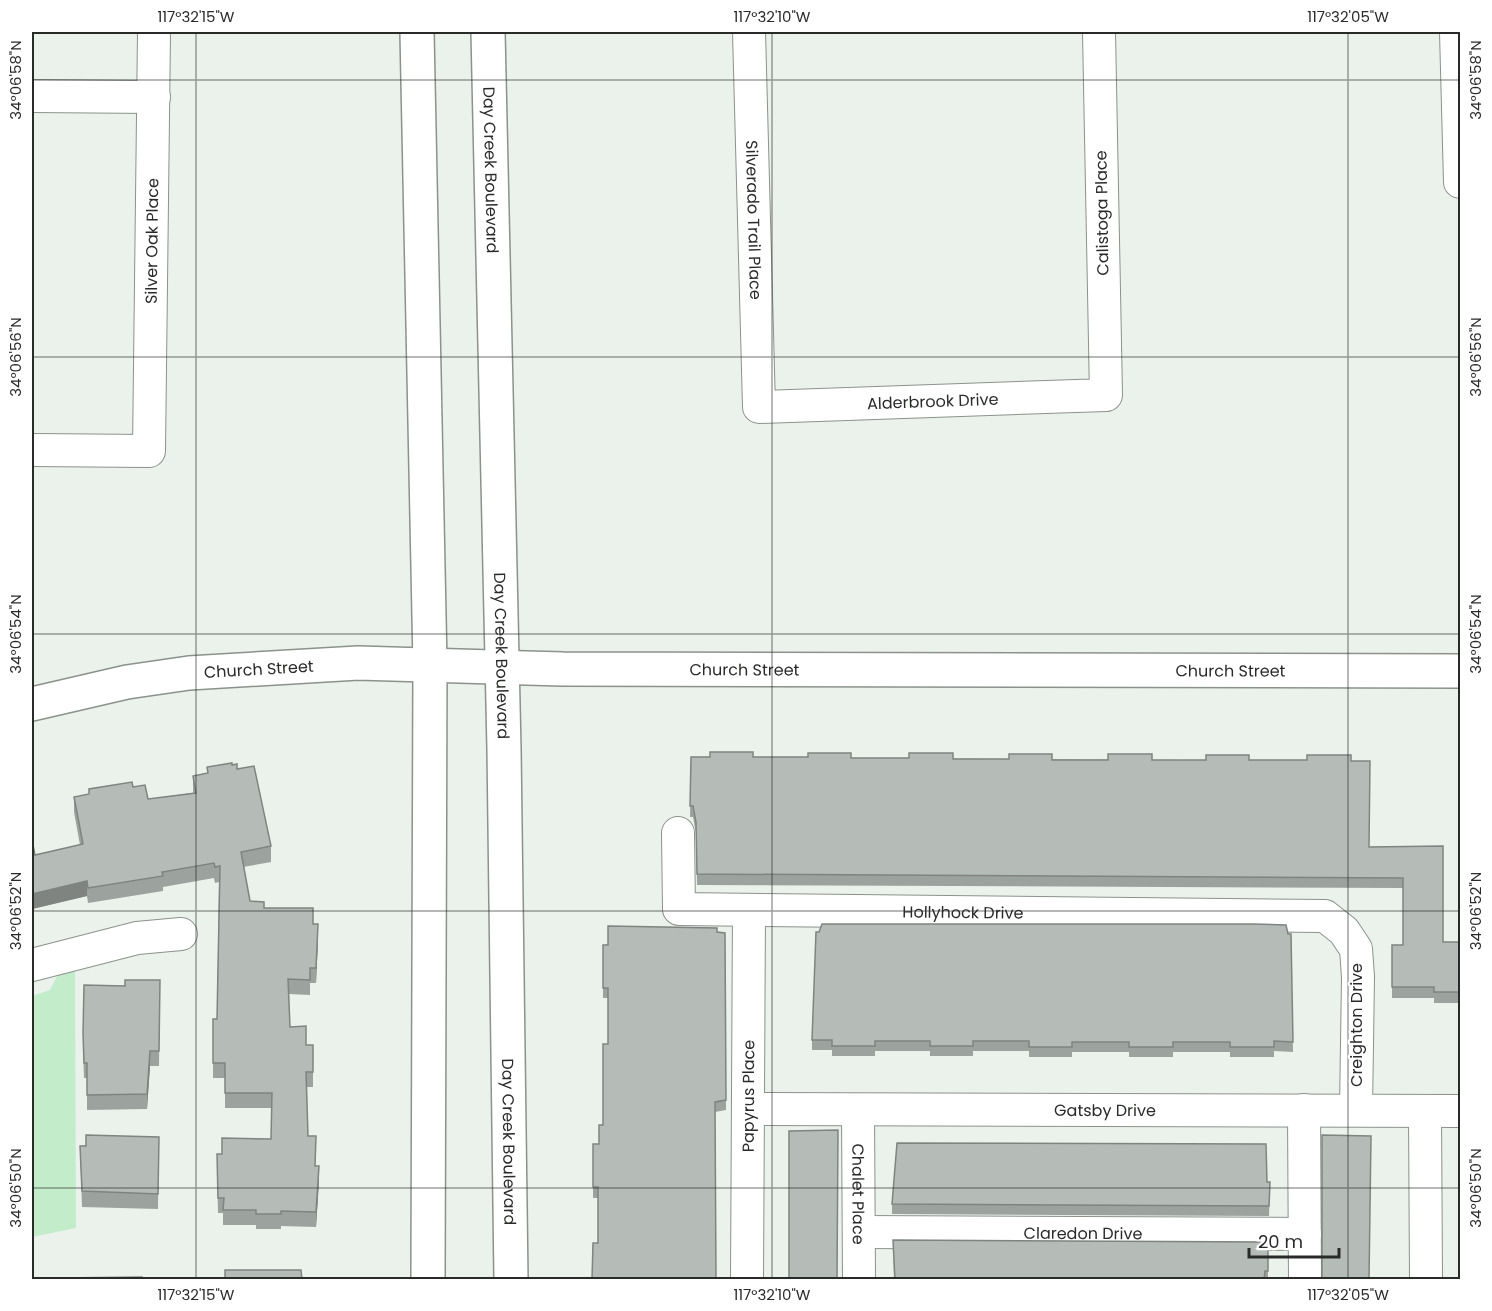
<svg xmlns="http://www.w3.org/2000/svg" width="1492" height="1311" viewBox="0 0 1492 1311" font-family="Poppins,sans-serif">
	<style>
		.green { fill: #c3eccb }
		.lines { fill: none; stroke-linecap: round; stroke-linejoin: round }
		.street-casing { stroke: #8b928c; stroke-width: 34 }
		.secondary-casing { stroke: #8b928c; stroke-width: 36 }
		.street { stroke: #fff; stroke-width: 32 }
		.secondary { stroke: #fff; stroke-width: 33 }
		.wall { fill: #9ca29d }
		.shaded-wall { fill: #7f8480 }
		.building { fill: #b5bcb7; stroke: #7f8480; stroke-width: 1.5 }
		.ticks { fill: none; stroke: #282b28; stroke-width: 1.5; stroke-opacity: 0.45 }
		.labels { text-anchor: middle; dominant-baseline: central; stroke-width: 4.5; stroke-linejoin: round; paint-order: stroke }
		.street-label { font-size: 16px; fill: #282b28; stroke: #fff }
		.neatline { fill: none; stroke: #282b28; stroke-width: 2 }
		.ticks-label { font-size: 15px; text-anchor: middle; fill: #282b28 }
	</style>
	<rect width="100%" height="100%" fill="#ebf2ec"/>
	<path class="green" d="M 75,969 L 76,1228 L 32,1237 L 32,996 L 50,990 L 57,976 Z"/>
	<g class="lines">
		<g class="street-casing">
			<g id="street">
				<path id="s1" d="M 749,32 L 759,407 L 1106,395 L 1099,32"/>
				<path d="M 1456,32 L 1460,182"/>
				<path d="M 32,96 L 154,97"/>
				<path id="s2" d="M 32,450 L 149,451 L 154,32"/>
				<path id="s3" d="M 678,833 L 679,909 L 1325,916 L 1344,931 L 1356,949 L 1358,977 L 1356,1110"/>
				<path d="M 32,965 L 137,938 L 181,934"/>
				<path id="s4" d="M 749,1109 L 1460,1111"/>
				<path id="s5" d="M 858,1110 L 859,1280"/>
				<path d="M 1304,1110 L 1305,1280"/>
				<path d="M 1425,1111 L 1426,1280"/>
				<path id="s6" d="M 859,1232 L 1305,1234"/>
				<path id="s7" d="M 747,1280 L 749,910"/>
			</g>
		</g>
		<g class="secondary-casing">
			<g id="secondary">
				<path d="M 417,32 L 430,665 L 428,1280"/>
				<path id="s8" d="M 488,32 L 504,749 L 511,1280"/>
				<path id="s9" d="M 32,704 L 127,682 L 189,673 L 358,663 L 563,669 L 1460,671"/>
			</g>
		</g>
		<use href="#street" class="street"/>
		<use href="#secondary" class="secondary"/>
	</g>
	<path class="wall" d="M 691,757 L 1351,761 L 1369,847 L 1443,846 L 1443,942 L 1461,942 L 1461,1003 L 1434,1003 L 1434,998 L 1392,998 L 1392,945 L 1403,945 L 1403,888 L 697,885 L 696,833 L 693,817 L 690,817 Z
		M 232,765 L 237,769 L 271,846 L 271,862 L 243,867 L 250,901 L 264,908 L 313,924 L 318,939 L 316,983 L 310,983 L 310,995 L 289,994 L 290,1027 L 306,1045 L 313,1045 L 313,1087 L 307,1087 L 308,1136 L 319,1181 L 316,1227 L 281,1226 L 281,1229 L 256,1229 L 256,1225 L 223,1225 L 223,1213 L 218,1213 L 217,1169 L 222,1154 L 271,1139 L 272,1108 L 225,1108 L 225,1078 L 213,1078 L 213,1019 L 217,1019 L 219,882 L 215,883 L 214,878 L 163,887 L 163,891 L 88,903 L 87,896 L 32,909 L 32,840 L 35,855 L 80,845 L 74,812 L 74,797 L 89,794 L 89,789 L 133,787 L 148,799 L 193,793 L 193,776 L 207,773 L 207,767 Z
		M 717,932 L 725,933 L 726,1110 L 715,1112 L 716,1280 L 592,1280 L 593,1243 L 598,1243 L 598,1198 L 593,1198 L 593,1144 L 599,1144 L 603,1125 L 608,1044 L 608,998 L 603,998 L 603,945 Z
		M 1288,934 L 1291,934 L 1293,1052 L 1274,1051 L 1274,1057 L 1230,1057 L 1230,1052 L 1173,1052 L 1173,1057 L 1129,1057 L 1129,1052 L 1072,1052 L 1072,1057 L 1029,1057 L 1029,1051 L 973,1051 L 973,1056 L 930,1056 L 930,1051 L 875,1051 L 875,1056 L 832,1056 L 832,1050 L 812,1050 L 812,1040 Z
		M 160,980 L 159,1066 L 150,1066 L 147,1109 L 87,1110 L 87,1078 L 84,1078 L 83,1048 L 84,985 L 125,986 Z
		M 159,1137 L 158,1209 L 82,1207 L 80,1146 Z
		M 1270,1182 L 1269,1216 L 892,1214 L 892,1204 Z
		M 893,1240 L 1268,1242 L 1268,1280 L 894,1280 Z"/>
	<path class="shaded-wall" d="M 87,881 L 87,896 L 32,909 L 32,894 Z
		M 318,924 L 318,939 L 316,983 L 316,968 Z
		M 150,1051 L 150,1066 L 147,1109 L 147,1094 Z
		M 319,1166 L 319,1181 L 316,1227 L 316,1212 Z"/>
	<path class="building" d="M 710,752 L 753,752 L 753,757 L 808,757 L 808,753 L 851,753 L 851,758 L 909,758 L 909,753 L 953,753 L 953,759 L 1009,759 L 1009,754 L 1052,754 L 1052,760 L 1108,760 L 1108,754 L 1152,754 L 1152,760 L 1206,760 L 1206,755 L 1249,755 L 1249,760 L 1307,760 L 1307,755 L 1351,755 L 1351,761 L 1370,761 L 1369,847 L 1443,846 L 1443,942 L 1461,942 L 1461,992 L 1434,992 L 1434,987 L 1392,987 L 1392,945 L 1403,945 L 1403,878 L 697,874 L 696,822 L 693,806 L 690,806 L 691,757 L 710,757 Z
		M 232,763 L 232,765 L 237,764 L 237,769 L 254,766 L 271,846 L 241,852 L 250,901 L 264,902 L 264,908 L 313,908 L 313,924 L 318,924 L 316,968 L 310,968 L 310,980 L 288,979 L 290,1027 L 306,1026 L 306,1045 L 313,1045 L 313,1072 L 306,1072 L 308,1136 L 316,1136 L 315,1166 L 319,1166 L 316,1212 L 281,1211 L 281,1214 L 256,1214 L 256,1210 L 223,1210 L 224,1198 L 218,1198 L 217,1154 L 222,1154 L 222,1138 L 271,1139 L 272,1093 L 225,1093 L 225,1063 L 213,1063 L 213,1019 L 217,1019 L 220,866 L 215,867 L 214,863 L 162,872 L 163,876 L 88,888 L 87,881 L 32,894 L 32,840 L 35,855 L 83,844 L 74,797 L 89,794 L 89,789 L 132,782 L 133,787 L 145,785 L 148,799 L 196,793 L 193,776 L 208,773 L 207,767 Z
		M 822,924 L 1254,924 L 1286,925 L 1288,934 L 1291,934 L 1293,1042 L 1274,1041 L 1274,1047 L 1230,1047 L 1230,1042 L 1173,1042 L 1173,1047 L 1129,1047 L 1129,1042 L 1072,1042 L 1072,1047 L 1029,1047 L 1029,1041 L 973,1041 L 973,1046 L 930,1046 L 930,1041 L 875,1041 L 875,1046 L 832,1046 L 832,1040 L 812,1040 L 816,932 L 819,932 Z
		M 608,926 L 717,928 L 717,932 L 725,933 L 726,1100 L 715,1102 L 716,1280 L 592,1279 L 593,1243 L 598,1243 L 598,1187 L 593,1187 L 593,1144 L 599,1144 L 599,1125 L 603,1125 L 603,1044 L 608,1044 L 608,988 L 603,988 L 603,945 L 608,945 Z
		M 125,980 L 160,980 L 159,1051 L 150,1051 L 147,1094 L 87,1095 L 87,1063 L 84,1063 L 83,1033 L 84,985 L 125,986 Z
		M 838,1130 L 837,1280 L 789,1280 L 789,1131 Z
		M 86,1135 L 159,1137 L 158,1194 L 82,1191 L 80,1146 L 86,1146 Z
		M 1322,1135 L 1371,1136 L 1369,1280 L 1322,1280 Z
		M 897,1143 L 1266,1144 L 1267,1182 L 1270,1182 L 1269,1206 L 892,1204 Z
		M 893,1240 L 1268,1242 L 1268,1271 L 1265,1271 L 1264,1280 L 895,1280 Z
		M 225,1270 L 301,1270 L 302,1280 L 225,1280 Z
		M 142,1277 L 142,1280 L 60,1280 L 60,1278 Z"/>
	<path class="ticks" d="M 196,32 L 196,1280M 772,32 L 772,1280M 1348,32 L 1348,1280M 32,80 L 1460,80M 32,357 L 1460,357M 32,634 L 1460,634M 32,911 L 1460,911M 32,1188 L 1460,1188"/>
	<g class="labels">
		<g class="street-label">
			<text stroke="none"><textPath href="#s8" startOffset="138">Day Creek Boulevard</textPath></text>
			<text transform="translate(1102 213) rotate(-91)">Calistoga Place</text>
			<text stroke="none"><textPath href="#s1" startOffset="188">Silverado Trail Place</textPath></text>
			<text stroke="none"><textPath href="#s2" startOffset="327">Silver Oak Place</textPath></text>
			<text stroke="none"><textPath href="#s1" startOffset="549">Alderbrook Drive</textPath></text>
			<text stroke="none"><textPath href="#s8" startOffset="624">Day Creek Boulevard</textPath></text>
			<text stroke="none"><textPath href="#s9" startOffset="230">Church Street</textPath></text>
			<text stroke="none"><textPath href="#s9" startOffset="716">Church Street</textPath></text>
			<text stroke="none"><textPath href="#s9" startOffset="1202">Church Street</textPath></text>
			<text stroke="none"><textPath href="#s3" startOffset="360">Hollyhock Drive</textPath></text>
			<text transform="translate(1356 1025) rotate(-90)">Creighton Drive</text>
			<text stroke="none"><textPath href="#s7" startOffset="184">Papyrus Place</textPath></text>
			<text stroke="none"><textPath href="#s4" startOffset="356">Gatsby Drive</textPath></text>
			<text stroke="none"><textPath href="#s8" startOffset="1110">Day Creek Boulevard</textPath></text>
			<text stroke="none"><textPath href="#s5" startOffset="84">Chalet Place</textPath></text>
			<text stroke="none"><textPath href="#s6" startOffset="224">Claredon Drive</textPath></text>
		</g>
	</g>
	<rect width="1492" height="1311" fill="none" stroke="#ffffff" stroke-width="66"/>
	<path d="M1249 1248v9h90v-9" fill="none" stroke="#282b28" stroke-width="3"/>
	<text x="1258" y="1248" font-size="18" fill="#282b28" stroke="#ffffff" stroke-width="4.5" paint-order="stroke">20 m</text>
	<rect x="33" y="33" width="1426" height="1245" class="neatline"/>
	<g class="ticks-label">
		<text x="196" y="22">117°32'15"W</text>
		<text x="772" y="22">117°32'10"W</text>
		<text x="1348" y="22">117°32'05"W</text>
		<text transform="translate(16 80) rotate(-90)" y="5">34°06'58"N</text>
		<text transform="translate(1476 80) rotate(-90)" y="5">34°06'58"N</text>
		<text transform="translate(16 357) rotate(-90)" y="5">34°06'56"N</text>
		<text transform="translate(1476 357) rotate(-90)" y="5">34°06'56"N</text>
		<text transform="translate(16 634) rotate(-90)" y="5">34°06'54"N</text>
		<text transform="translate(1476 634) rotate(-90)" y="5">34°06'54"N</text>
		<text transform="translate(16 911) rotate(-90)" y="5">34°06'52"N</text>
		<text transform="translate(1476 911) rotate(-90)" y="5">34°06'52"N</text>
		<text transform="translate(16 1188) rotate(-90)" y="5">34°06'50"N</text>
		<text transform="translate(1476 1188) rotate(-90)" y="5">34°06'50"N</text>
		<text x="196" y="1300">117°32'15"W</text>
		<text x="772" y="1300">117°32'10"W</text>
		<text x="1348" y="1300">117°32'05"W</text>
	</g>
</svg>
